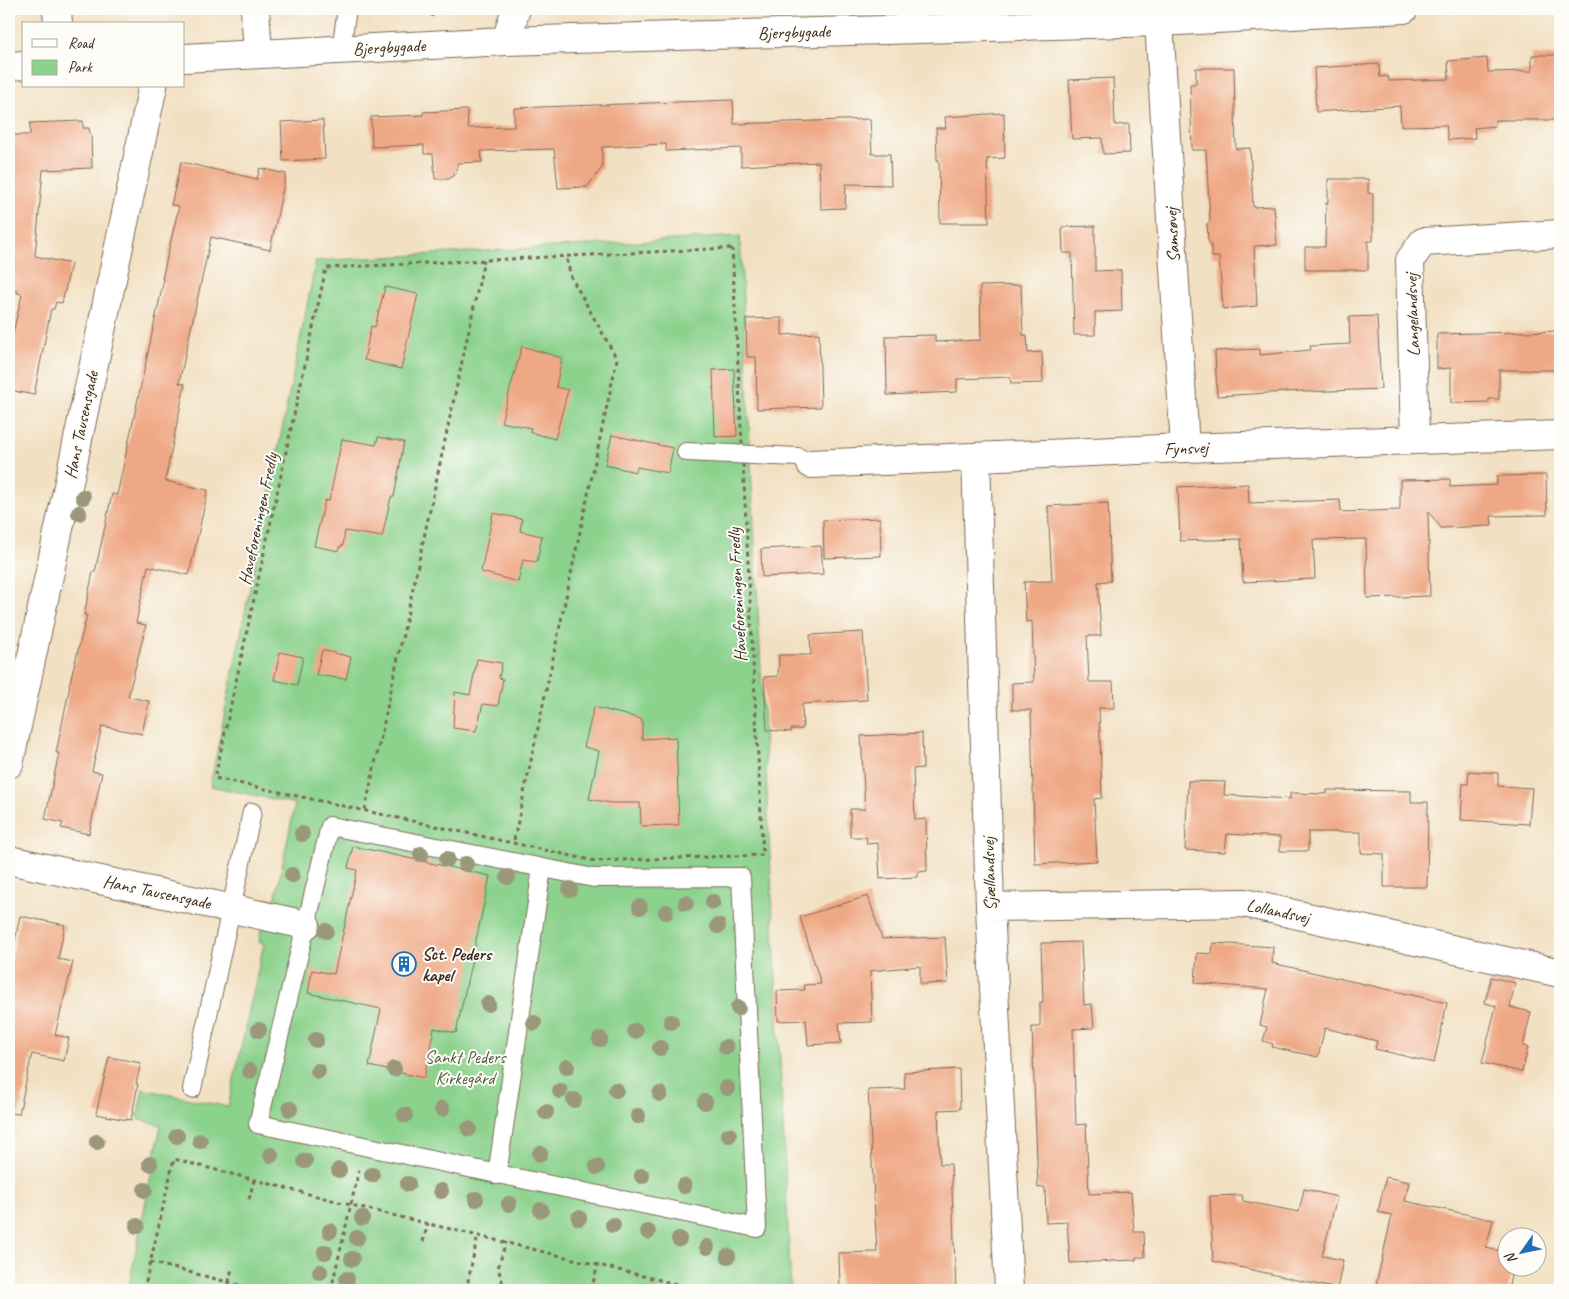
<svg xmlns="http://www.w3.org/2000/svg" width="1569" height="1299" viewBox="0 0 1569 1299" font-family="Caveat,sans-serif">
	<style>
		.green { fill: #8bd28d; stroke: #637e56 }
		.building { fill: #efa885 }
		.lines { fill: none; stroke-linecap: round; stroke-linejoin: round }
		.service-casing { stroke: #7b6a57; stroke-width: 20 }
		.minor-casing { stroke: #7b6a57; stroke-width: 30 }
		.tertiary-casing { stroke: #7b6a57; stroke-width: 30 }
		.path { stroke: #7b6a57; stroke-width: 3; stroke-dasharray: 4 4; stroke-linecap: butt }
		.service { stroke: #fff; stroke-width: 18 }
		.minor { stroke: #fff; stroke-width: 28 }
		.tertiary { stroke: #fff; stroke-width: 28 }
		.tree { fill: #9b977a }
		.labels { text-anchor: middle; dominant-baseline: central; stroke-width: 4; stroke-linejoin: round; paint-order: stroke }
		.street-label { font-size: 18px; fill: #3b2a1e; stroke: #fdfcf7 }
		.poi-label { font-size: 18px; font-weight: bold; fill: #3b2a1e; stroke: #fdfcf7; text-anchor: start }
		.park-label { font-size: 18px; fill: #535c3f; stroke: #fdfcf7 }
	</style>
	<rect width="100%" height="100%" fill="#fdfcf7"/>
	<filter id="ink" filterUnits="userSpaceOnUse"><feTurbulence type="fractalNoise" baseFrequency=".02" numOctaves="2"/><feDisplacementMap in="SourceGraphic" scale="10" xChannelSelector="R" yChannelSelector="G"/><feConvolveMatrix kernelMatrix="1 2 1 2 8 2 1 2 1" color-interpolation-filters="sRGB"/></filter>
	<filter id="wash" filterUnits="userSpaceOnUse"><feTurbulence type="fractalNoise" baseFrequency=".0096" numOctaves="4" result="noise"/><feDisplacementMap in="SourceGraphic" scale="20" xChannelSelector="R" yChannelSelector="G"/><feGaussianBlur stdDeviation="1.12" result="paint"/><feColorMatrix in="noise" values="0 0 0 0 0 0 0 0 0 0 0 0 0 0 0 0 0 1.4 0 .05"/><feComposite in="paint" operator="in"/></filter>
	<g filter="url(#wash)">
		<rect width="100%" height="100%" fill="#f2e0c2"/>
		<path class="green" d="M 740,236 L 791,1290 L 128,1290 L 161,1125 L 137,1119 L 143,1089 L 228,1107 L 264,943 L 259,942 L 267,898 L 275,900 L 295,804 L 210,786 L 316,261 Z"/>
		<g id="blocks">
			<path class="building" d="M 1532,55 L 1560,55 L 1560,120 L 1495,120 L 1495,126 L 1474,128 L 1475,138 L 1448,140 L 1446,125 L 1401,126 L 1400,106 L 1316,112 L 1314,68 L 1379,64 L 1380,77 L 1388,76 L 1389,81 L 1449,79 L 1448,61 L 1487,58 L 1488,72 L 1532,71 Z
				M 1196,68 L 1234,68 L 1236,149 L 1250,148 L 1253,207 L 1274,206 L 1277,245 L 1254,246 L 1257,306 L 1223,309 L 1219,257 L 1212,257 L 1211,244 L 1208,241 L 1207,224 L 1210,221 L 1206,150 L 1192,150 L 1190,84 L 1196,84 Z
				M 1113,78 L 1115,125 L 1129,124 L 1130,153 L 1103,154 L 1102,138 L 1072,139 L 1069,80 Z
				M 733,100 L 734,124 L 870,119 L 872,154 L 890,154 L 891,185 L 846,184 L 845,208 L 821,209 L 819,162 L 741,166 L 741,148 L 666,151 L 666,144 L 602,147 L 602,168 L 587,187 L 558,188 L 554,149 L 481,151 L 482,162 L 458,163 L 455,174 L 449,179 L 435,179 L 433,154 L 424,154 L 424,145 L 372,147 L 371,117 L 423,115 L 423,112 L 467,110 L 468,128 L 514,127 L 514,108 Z
				M 1004,113 L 1005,158 L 987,159 L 989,223 L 940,223 L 939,160 L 937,160 L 936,128 L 946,128 L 945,117 Z
				M 323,120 L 325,159 L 283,161 L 281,122 Z
				M 83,121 L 83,128 L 89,128 L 90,134 L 91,134 L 92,168 L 43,170 L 35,256 L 71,264 L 62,303 L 56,302 L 54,309 L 51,309 L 34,395 L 9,390 L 9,337 L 12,338 L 22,294 L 17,293 L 18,291 L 9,289 L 9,218 L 15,217 L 13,172 L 9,172 L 9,135 L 30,135 L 30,123 Z
				M 181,162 L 257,179 L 260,168 L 286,174 L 270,250 L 211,237 L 179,383 L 185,384 L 165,481 L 208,490 L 189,575 L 148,566 L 136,623 L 146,625 L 128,697 L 149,701 L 142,734 L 102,726 L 92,771 L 102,773 L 89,834 L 61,828 L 63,823 L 45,819 L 59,753 L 56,753 L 70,686 L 69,686 L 87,615 L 84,615 L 93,572 L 95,572 L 112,494 L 117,495 L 164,279 L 162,279 L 179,206 L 171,205 Z
				M 1328,179 L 1368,179 L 1368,193 L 1373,194 L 1373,241 L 1368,241 L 1368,270 L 1305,270 L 1305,247 L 1325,247 L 1326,203 L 1328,203 Z
				M 1095,226 L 1095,271 L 1121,270 L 1122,311 L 1095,312 L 1095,335 L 1074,335 L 1072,253 L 1063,253 L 1062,227 Z
				M 1021,285 L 1023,335 L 1027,335 L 1028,353 L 1042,352 L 1043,383 L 1011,384 L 1010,377 L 957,379 L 957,392 L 887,395 L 886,336 L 935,335 L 935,342 L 981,340 L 980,286 Z
				M 385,287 L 418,294 L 401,369 L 364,360 L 371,326 L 375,327 Z
				M 1377,316 L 1381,389 L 1303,392 L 1303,391 L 1217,396 L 1215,351 L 1260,349 L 1260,355 L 1311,350 L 1310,346 L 1350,344 L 1349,317 Z
				M 782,318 L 782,335 L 819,333 L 821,407 L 757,409 L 756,357 L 747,357 L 746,319 Z
				M 1560,331 L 1560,370 L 1499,370 L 1499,399 L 1489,399 L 1489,402 L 1451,403 L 1451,368 L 1437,369 L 1437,334 Z
				M 522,346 L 562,358 L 556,387 L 568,390 L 555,439 L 530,432 L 531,428 L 501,422 Z
				M 734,369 L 737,436 L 715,437 L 713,370 Z
				M 612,435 L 673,448 L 668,473 L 637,467 L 636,472 L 605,465 Z
				M 378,437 L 404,442 L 394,497 L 391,497 L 382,537 L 345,531 L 343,546 L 340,546 L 339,551 L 314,546 L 325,500 L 329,501 L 342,439 L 376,445 Z
				M 1546,475 L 1547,515 L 1491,516 L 1492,526 L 1441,528 L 1428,511 L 1430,596 L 1367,598 L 1366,539 L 1313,540 L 1315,579 L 1243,582 L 1241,539 L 1180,541 L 1178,487 L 1248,484 L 1249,503 L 1340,500 L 1341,512 L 1400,510 L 1400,480 L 1450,479 L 1450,487 L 1497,485 L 1497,476 Z
				M 1108,503 L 1111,581 L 1098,582 L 1101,636 L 1087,636 L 1089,682 L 1113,682 L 1114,708 L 1099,708 L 1102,798 L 1094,799 L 1097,861 L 1035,864 L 1031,710 L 1012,710 L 1012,683 L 1034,682 L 1032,621 L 1026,622 L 1024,582 L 1052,581 L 1048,506 Z
				M 493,513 L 522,519 L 520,531 L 542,536 L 537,562 L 523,560 L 518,582 L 481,572 Z
				M 880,518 L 881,556 L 824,558 L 823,520 Z
				M 821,546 L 823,574 L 762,577 L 761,549 Z
				M 863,632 L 867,700 L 802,704 L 803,729 L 791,729 L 791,732 L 767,730 L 764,677 L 778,676 L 779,655 L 811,655 L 810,635 Z
				M 322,650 L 351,657 L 346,679 L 316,675 Z
				M 280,652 L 303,657 L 297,685 L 274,680 Z
				M 477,659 L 502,663 L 499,678 L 503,679 L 498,706 L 483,704 L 476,731 L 453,728 L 455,692 L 470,695 Z
				M 594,707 L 642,719 L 642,739 L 676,737 L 679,825 L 641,826 L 640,803 L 611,803 L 589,799 L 599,751 L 584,747 Z
				M 922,733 L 923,768 L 913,769 L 915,820 L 926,819 L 927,871 L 918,872 L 918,877 L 880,879 L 878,843 L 867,844 L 866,837 L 850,837 L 850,809 L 865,809 L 861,736 Z
				M 1469,771 L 1498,773 L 1498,786 L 1532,788 L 1529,824 L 1461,820 L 1463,784 L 1468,784 Z
				M 1188,781 L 1225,782 L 1224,795 L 1290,799 L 1290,793 L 1327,794 L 1327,790 L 1411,791 L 1411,802 L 1428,802 L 1427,887 L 1384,887 L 1384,854 L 1361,853 L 1361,832 L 1308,832 L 1308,851 L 1280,851 L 1280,837 L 1227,834 L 1225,852 L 1185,850 Z
				M 353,846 L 490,876 L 456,1033 L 434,1028 L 424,1078 L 369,1066 L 381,1009 L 308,993 L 312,970 L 334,974 L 357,870 L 348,868 Z
				M 868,896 L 882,939 L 945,937 L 948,983 L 920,984 L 920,966 L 870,971 L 872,1022 L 839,1023 L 841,1043 L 808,1045 L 806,1020 L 778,1021 L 777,991 L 805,990 L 804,985 L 821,984 L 800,917 Z
				M 20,916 L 65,925 L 58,959 L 73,962 L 55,1035 L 69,1038 L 64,1061 L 32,1054 L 19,1114 L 9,1113 L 9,971 Z
				M 1081,942 L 1084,1005 L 1092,1004 L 1094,1028 L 1073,1029 L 1076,1125 L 1086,1124 L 1089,1194 L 1131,1192 L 1134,1232 L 1144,1232 L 1145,1257 L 1136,1257 L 1136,1260 L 1070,1263 L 1067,1222 L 1046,1223 L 1045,1187 L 1038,1188 L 1032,1027 L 1040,1027 L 1040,1002 L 1043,1002 L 1041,943 Z
				M 1213,943 L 1273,947 L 1272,963 L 1447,1003 L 1434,1063 L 1375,1049 L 1377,1041 L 1325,1028 L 1318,1057 L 1272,1047 L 1273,1044 L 1263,1041 L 1267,1027 L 1260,1025 L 1268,989 L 1195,983 L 1197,953 L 1212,954 Z
				M 1491,977 L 1515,983 L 1510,1007 L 1531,1012 L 1523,1046 L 1528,1047 L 1522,1072 L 1482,1063 L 1496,1006 L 1485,1003 Z
				M 109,1057 L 141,1063 L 136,1084 L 138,1084 L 131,1120 L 127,1119 L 127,1120 L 96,1114 Z
				M 959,1069 L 960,1109 L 938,1110 L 940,1164 L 951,1164 L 956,1290 L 840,1290 L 839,1253 L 877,1252 L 868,1090 L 905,1089 L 904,1072 Z
				M 1386,1177 L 1409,1182 L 1405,1201 L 1493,1220 L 1486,1248 L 1506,1252 L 1506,1266 L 1513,1266 L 1508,1290 L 1375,1290 L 1392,1215 L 1378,1212 Z
				M 1304,1189 L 1337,1197 L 1322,1256 L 1343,1260 L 1337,1289 L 1213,1261 L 1210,1196 L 1242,1195 L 1243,1201 L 1299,1212 Z"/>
		</g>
	</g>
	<g filter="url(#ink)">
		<use href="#blocks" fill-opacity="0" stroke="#7b6a57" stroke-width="1"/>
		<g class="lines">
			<g class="service-casing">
				<path id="service" d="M 341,49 L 347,9
					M 686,452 L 798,457 L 811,464
					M 330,826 L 594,878 L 741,877 L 757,1228 L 258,1124 Z
					M 192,1089 L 252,812
					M 497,1175 L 542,868"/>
			</g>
			<g class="minor-casing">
				<path id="minor" d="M 57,9 L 58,24
					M 255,9 L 258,53
					M 909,9 L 911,28
					M 1159,22 L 1185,448
					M 1415,440 L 1410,260 L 1423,242 L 1560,234
					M 976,457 L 990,907 L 1009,1290
					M 811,464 L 1185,448 L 1560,435
					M 9,764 L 153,86
					M 9,860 L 306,925
					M 990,907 L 1244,903 L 1560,973"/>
			</g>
			<g class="tertiary-casing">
				<path id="tertiary" d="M 506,41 L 516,9
					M 184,58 L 506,41 L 1159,22 L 1404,9
					M 9,66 L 24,65"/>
			</g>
			<path class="path" d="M 431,16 L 440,9
				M 732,248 L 763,855 L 595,861 L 215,778 L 326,268 Z
				M 365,810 L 484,260
				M 514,840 L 617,359 L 571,277 L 566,256
				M 249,1199 L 254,1180
				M 423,1242 L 428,1223
				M 150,1262 L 258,1290
				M 144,1290 L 174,1159 L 351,1205 L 701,1290
				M 227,1290 L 232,1268
				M 331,1290 L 359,1170
				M 466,1290 L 478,1235
				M 505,1290 L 498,1268 L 506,1242
				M 591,1290 L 598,1265"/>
			<use href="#service" class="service"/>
			<use href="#minor" class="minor"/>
			<use href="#tertiary" class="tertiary"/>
		</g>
		<g class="tree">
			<circle cx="83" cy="497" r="8"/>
			<circle cx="79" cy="513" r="8"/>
			<circle cx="302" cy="834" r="8"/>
			<circle cx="421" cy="854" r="8"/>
			<circle cx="447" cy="859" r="8"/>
			<circle cx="466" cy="864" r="8"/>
			<circle cx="292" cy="875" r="8"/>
			<circle cx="508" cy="877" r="8"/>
			<circle cx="570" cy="889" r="8"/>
			<circle cx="713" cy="902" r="8"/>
			<circle cx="686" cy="903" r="8"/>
			<circle cx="640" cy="907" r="8"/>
			<circle cx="666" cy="912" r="8"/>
			<circle cx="718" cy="926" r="8"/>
			<circle cx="326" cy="931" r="8"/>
			<circle cx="488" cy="1004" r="8"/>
			<circle cx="738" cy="1008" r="8"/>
			<circle cx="671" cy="1022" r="8"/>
			<circle cx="534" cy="1023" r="8"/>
			<circle cx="259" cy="1030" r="8"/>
			<circle cx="635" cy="1031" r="8"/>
			<circle cx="600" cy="1039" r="8"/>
			<circle cx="316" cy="1040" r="8"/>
			<circle cx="726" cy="1047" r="8"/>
			<circle cx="660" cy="1048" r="8"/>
			<circle cx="567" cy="1067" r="8"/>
			<circle cx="394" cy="1069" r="8"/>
			<circle cx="250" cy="1071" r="8"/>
			<circle cx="318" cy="1071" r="8"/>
			<circle cx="727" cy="1088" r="8"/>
			<circle cx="616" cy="1090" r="8"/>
			<circle cx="560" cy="1091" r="8"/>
			<circle cx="660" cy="1094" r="8"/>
			<circle cx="574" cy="1100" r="8"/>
			<circle cx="705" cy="1102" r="8"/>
			<circle cx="290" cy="1109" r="8"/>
			<circle cx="442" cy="1109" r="8"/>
			<circle cx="546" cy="1112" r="8"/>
			<circle cx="405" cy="1115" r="8"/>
			<circle cx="638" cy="1116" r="8"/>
			<circle cx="469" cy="1129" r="8"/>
			<circle cx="729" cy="1135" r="8"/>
			<circle cx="177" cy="1136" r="8"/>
			<circle cx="200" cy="1141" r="8"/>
			<circle cx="97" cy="1142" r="8"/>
			<circle cx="540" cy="1154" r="8"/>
			<circle cx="271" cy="1155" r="8"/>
			<circle cx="305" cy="1161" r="8"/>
			<circle cx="150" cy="1164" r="8"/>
			<circle cx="597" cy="1167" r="8"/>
			<circle cx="339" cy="1170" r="8"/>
			<circle cx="372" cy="1175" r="8"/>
			<circle cx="642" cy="1176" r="8"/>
			<circle cx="408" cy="1184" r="8"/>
			<circle cx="684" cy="1186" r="8"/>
			<circle cx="145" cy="1190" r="8"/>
			<circle cx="441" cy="1191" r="8"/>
			<circle cx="476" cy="1199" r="8"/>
			<circle cx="509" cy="1204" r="8"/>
			<circle cx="541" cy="1210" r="8"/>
			<circle cx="362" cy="1218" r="8"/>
			<circle cx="579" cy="1218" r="8"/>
			<circle cx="613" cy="1225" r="8"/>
			<circle cx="137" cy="1226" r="8"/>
			<circle cx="330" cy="1231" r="8"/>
			<circle cx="648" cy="1232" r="8"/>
			<circle cx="357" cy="1238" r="8"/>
			<circle cx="679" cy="1239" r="8"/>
			<circle cx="707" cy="1247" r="8"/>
			<circle cx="325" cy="1252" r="8"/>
			<circle cx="728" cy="1256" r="8"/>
			<circle cx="352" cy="1259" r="8"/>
			<circle cx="320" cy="1272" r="8"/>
			<circle cx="347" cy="1279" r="8"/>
		</g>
	</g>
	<defs>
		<g id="building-ring" transform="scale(1.25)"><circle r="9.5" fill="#fdfcf7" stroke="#1f6fb2" stroke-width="1.5"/><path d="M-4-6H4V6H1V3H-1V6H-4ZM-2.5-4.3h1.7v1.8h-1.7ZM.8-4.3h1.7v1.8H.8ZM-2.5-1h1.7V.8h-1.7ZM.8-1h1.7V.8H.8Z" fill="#1f6fb2"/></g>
	</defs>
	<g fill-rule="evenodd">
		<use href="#building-ring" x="404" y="964"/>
	</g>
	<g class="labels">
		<g class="street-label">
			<text transform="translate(794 32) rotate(-2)">Bjergbygade</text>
			<text transform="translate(389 47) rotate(-3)">Bjergbygade</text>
			<text transform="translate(1172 235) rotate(-93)">Samsøvej</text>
			<text transform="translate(1412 315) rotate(-92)">Langelandsvej</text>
			<text transform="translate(81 425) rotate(-78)">Hans Tausensgade</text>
			<text transform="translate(1186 448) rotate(-2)">Fynsvej</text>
			<text transform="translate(258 519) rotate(-78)">Haveforeningen Fredly</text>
			<text transform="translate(737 595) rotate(-93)">Haveforeningen Fredly</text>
			<text transform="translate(989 874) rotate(-92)">Sjællandsvej</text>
			<text transform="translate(157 892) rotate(12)">Hans Tausensgade</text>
			<text transform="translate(1278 911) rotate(12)">Lollandsvej</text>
		</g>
		<g class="poi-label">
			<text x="422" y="954">Sct. Peders<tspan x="422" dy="21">kapel</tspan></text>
		</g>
		<g class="park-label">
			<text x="465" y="1057">Sankt Peders<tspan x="465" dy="21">Kirkegård</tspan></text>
		</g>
	</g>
	<rect width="1569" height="1299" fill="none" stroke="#fdfcf7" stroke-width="30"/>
	<rect x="22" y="22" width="162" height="65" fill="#fdfcf7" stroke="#afa8a0"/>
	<rect x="32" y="39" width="25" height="8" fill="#ffffff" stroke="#afa8a0"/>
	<text x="68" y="48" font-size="15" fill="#3b2a1e">Road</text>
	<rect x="32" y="60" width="25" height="15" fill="#8bd28d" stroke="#afa8a0"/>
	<text x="68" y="72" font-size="15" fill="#3b2a1e">Park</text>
	<g transform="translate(1522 1252) rotate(237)"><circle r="24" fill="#fdfcf7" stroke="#afa8a0"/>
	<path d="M0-4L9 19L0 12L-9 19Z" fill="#1f6fb2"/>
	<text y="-8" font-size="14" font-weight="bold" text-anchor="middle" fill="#3b2a1e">N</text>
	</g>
</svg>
